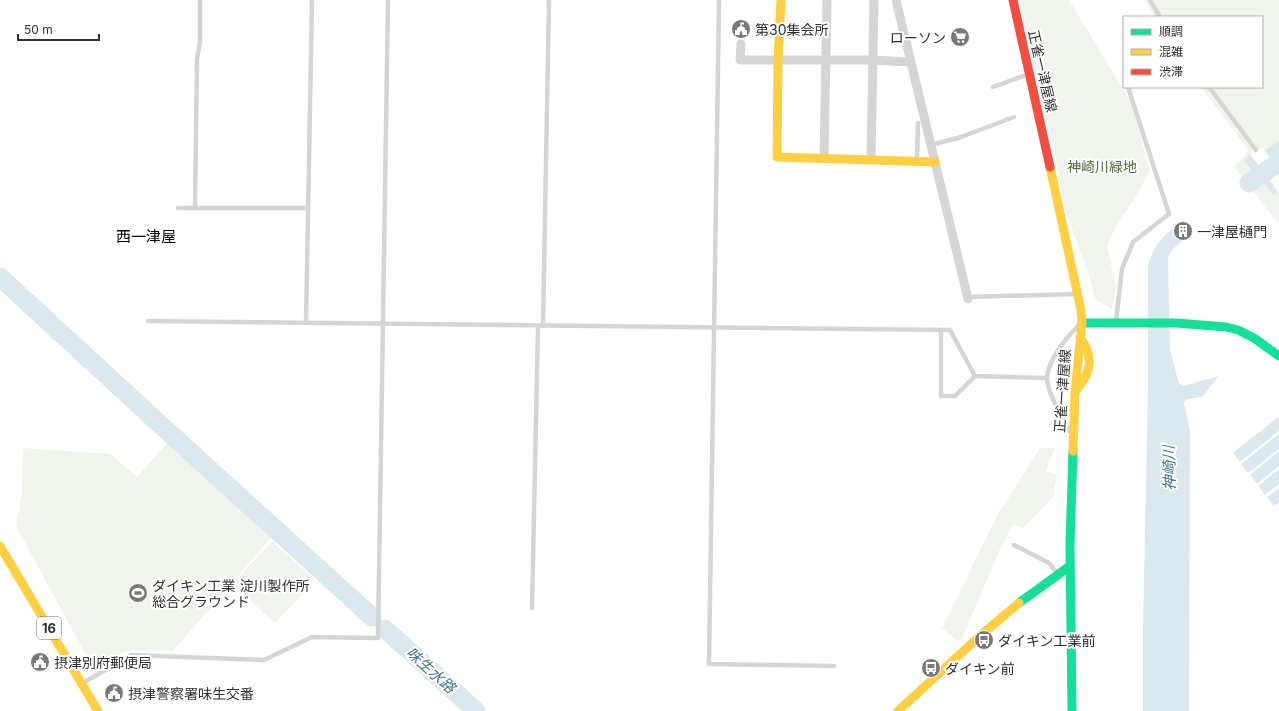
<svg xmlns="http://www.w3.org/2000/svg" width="1279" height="711" viewBox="0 0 1279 711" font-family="Inter,'Noto Sans JP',sans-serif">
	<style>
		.green { fill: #f1f3ed }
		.water { fill: #dbe9ef }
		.pier { fill: #fff }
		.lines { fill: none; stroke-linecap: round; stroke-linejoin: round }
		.river { stroke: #dbe9ef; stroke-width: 19 }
		.lane { stroke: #d5d5d5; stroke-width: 4.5 }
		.street { stroke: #d5d5d5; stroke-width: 9 }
		.fast { stroke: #16e098; stroke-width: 9 }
		.slow { stroke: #ffcf43; stroke-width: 9 }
		.jam { stroke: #f24e42; stroke-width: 9 }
		.labels { text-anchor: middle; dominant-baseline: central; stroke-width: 4; stroke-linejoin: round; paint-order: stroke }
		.shield { fill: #fff; stroke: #6f6f6f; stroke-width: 1 }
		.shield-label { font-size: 13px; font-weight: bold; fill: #313131 }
		.poi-label { font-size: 14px; fill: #313131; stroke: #fff; text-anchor: start }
		.street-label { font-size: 14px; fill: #313131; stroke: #fff }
		.park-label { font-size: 14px; fill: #576942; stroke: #fff }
		.neighbourhood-label { font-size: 15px; fill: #000; stroke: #fff }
		.water-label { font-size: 15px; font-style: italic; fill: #46758c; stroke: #fff }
	</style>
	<rect width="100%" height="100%" fill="#fff"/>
	<path class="green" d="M 1019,0 L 1069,0 L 1131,102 L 1150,171 L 1135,198 L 1120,219 L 1107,245 L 1116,288 L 1112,309 L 1095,299 L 1091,282 L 1064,206 L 1053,146 Z
		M 1144,0 L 1279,0 L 1279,225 L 1234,166 L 1249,151 L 1201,87 L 1262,87 L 1262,17 L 1155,17 Z
		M 1068,350 L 1063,405 C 1052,375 1053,377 1068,350 Z
		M 171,439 L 273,536 L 173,651 L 125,651 L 94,670 L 16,526 L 22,493 L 23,448 L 110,454 L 137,477 Z
		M 1040,448 L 1055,448 L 1046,471 L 1057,475 L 1053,497 L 1023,528 L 1013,524 L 999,551 L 962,639 L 958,641 L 942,628 L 996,518 Z
		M 272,541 L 315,580 L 275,623 L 232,584 Z"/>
	<path class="water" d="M 1279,141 L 1279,191 L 1274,195 L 1264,184 L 1255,190 L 1246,177 L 1252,171 L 1244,160 L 1252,153 L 1267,149 Z
		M 1175,227 L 1185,239 C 1178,244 1171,250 1168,258 L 1170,350 L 1178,380 L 1180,384 L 1183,386 L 1219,376 L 1202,397 L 1187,399 L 1184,402 L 1190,432 L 1190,449 L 1189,711 L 1143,711 L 1143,625 L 1148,387 L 1148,265 C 1153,248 1161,237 1175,227 Z
		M 1278,417 L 1279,417 L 1279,431 L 1240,462 L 1233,453 Z
		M 1279,434 L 1279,449 L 1248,473 L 1241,464 Z
		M 1279,451 L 1279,466 L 1257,484 L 1250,475 Z
		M 1279,469 L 1279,484 L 1265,495 L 1258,486 Z
		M 1279,488 L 1279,502 L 1274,506 L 1267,497 Z"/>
	<path class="pier" d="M 1263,148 L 1279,171 L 1279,193 L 1250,154 L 1255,150 Z"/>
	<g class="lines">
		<path class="river" d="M 1249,183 L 1279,162
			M 0,277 L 153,418 L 372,617
			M 385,629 L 476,711"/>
		<path class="lane" d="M 719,0 L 709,664 L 834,666
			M 1150,0 L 1160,17
			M 993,87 L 1029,74
			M 1209,87 L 1256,150
			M 931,145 L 961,137 L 1014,117
			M 917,160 L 918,123
			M 178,208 L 308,208
			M 195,208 L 197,59 L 200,42 L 200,0
			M 967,297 L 1076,294
			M 148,321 L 950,330 L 975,376 L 1047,378
			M 1116,321 L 1122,269 L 1133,242 L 1169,214 L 1128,87
			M 306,323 L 312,0
			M 543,326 L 549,0
			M 941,330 L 941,396 L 955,396 L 975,376
			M 1070,432 C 1063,420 1048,393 1047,379 C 1047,361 1066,338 1078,326
			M 1014,545 L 1049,563 L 1057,573
			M 532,608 L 538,326
			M 83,683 L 131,655 L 264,660 L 312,637 L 378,638 L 388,0"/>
		<path class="street" d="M 896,0 L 968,299
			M 741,44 L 740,60 L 872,60 L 911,62
			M 824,158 L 827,0
			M 871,159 L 874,0"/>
		<path class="fast" d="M 1082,323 L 1176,323 L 1226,327 L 1238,330 L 1254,338 L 1279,356
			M 1019,603 L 1070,566
			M 1072,711 L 1070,544 L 1073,451"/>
		<path class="slow" d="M 781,0 L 778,60 L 777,157 L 935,162
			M 1050,167 L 1081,310 L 1082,323 L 1075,392 L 1073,451
			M 1075,392 C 1091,373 1095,358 1080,337
			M 0,546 L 98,711
			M 898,711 L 981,635 L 1019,603"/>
		<path class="jam" d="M 1013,0 L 1050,167"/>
	</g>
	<defs>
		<g id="civic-disc" transform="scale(1)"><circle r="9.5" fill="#797979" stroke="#fff"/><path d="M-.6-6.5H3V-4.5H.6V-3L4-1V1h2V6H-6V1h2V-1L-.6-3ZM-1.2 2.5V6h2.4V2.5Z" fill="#fff"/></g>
		<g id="supermarket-disc" transform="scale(1)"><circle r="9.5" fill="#797979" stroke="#fff"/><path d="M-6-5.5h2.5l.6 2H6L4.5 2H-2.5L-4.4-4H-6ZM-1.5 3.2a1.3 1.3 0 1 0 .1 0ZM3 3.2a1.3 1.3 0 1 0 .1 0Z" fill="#fff"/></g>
		<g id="building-disc" transform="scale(1)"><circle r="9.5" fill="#797979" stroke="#fff"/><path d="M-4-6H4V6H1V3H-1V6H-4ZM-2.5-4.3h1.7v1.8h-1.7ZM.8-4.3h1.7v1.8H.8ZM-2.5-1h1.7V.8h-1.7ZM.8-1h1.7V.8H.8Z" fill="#fff"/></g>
		<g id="stadium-disc" transform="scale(1)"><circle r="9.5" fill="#797979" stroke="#fff"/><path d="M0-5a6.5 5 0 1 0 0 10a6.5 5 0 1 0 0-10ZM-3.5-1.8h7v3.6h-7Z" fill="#fff"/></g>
		<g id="bus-disc" transform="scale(1)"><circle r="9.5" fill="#797979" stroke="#fff"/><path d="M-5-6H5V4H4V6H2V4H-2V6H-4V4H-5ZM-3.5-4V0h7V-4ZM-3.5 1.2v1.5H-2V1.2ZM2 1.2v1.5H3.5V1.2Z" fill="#fff"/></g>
	</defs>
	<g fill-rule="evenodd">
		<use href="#civic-disc" x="741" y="29"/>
		<use href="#supermarket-disc" x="960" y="37"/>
		<use href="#building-disc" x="1183" y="231"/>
		<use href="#stadium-disc" x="138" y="593"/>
		<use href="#bus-disc" x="984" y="640"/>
		<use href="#civic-disc" x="40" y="662"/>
		<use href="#bus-disc" x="931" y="668"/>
		<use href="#civic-disc" x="114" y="693"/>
	</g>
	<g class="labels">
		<rect class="shield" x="37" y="617" width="24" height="22" rx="3"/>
		<g class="shield-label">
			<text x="49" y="628">16</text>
		</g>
		<g class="poi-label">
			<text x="755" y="29">第30集会所</text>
			<text x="946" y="37" text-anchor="end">ローソン</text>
			<text x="1197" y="231">一津屋樋門</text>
			<text x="152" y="585">ダイキン工業 淀川製作所<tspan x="152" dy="16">総合グラウンド</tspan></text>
			<text x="998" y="640">ダイキン工業前</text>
			<text x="54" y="662">摂津別府郵便局</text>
			<text x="945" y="668">ダイキン前</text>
			<text x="128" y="693">摂津警察署味生交番</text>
		</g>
		<g class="street-label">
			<text transform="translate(1043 71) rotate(77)">正雀一津屋線</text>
			<text transform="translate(1062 391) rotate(-86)">正雀一津屋線</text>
		</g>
		<g class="park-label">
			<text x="1102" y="166">神崎川緑地</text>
		</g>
		<g class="neighbourhood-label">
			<text x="146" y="236">西一津屋</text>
		</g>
		<g class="water-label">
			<text transform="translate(1169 468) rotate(-91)">神崎川</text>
			<text transform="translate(431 670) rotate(42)">味生水路</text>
		</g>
	</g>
	<rect x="1123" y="16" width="140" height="72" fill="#ffffff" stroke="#adadad"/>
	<rect x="1131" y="29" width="20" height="6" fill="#16e098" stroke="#adadad"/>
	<text x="1159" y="36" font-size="12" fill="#313131">順調</text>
	<rect x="1131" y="49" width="20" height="6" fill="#ffcf43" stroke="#adadad"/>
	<text x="1159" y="56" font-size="12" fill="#313131">混雑</text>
	<rect x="1131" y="69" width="20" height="6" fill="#f24e42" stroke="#adadad"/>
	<text x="1159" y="76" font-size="12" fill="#313131">渋滞</text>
	<path d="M18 34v6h81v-6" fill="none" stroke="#313131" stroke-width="2"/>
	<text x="24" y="34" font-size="12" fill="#313131" stroke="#ffffff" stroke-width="3" paint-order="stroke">50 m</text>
</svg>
